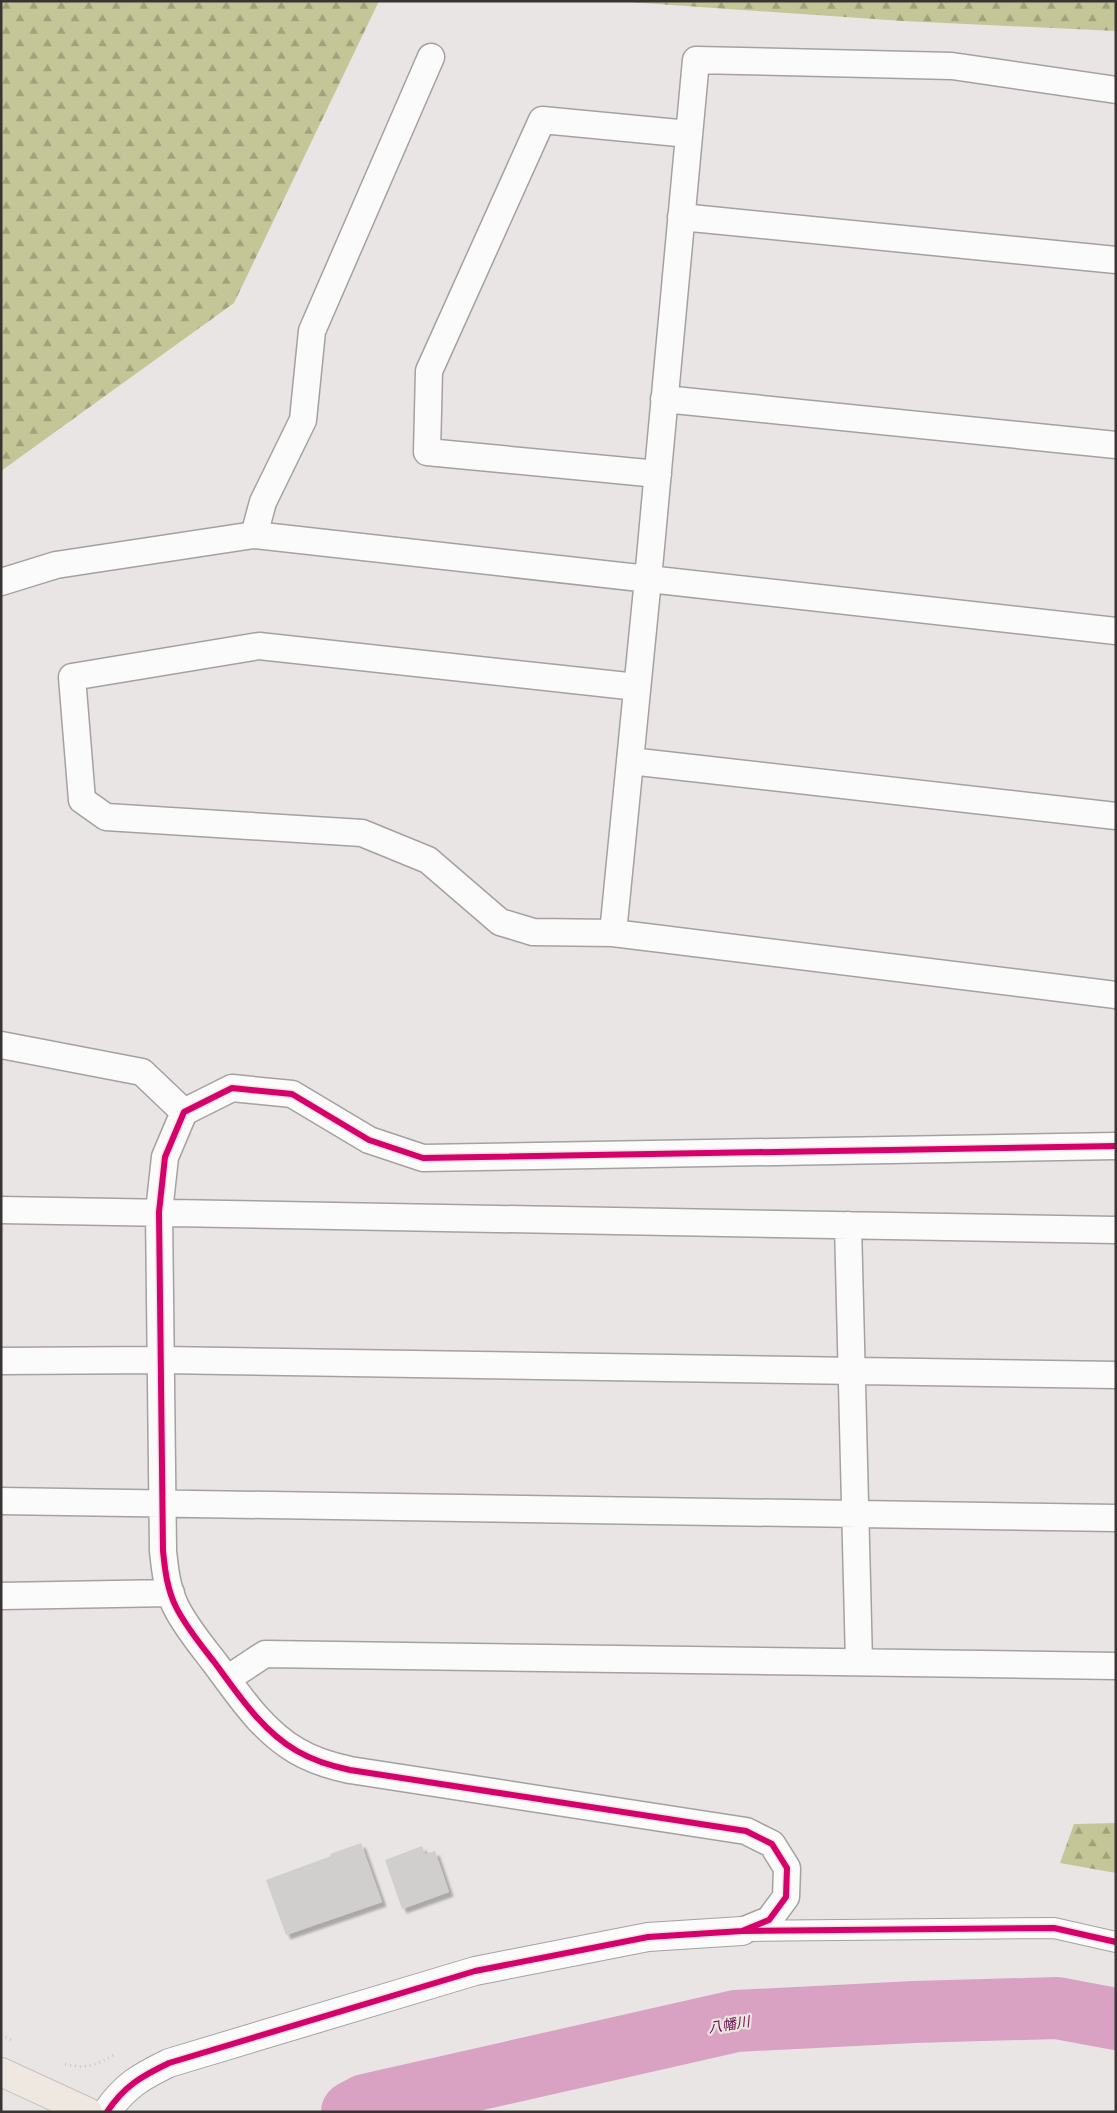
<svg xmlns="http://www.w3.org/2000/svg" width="1117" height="2113" viewBox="0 0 1117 2113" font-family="Signika,'Noto Sans JP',sans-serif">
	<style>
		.forest { fill: url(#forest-firs) }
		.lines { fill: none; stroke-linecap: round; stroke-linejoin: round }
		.river { stroke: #daa2c2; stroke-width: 62 }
		.building { fill: #d1cece; filter: url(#shadow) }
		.pedestrian-casing { stroke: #a4a1a0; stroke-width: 22 }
		.minor-casing { stroke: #a4a1a0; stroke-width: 29 }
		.tertiary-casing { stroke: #a4a1a0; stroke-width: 30 }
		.trunk-casing { stroke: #c4c1c1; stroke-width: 30 }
		.path { stroke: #c8c6c6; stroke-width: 3; stroke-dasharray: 1 4; stroke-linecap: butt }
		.pedestrian { stroke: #fcfbfb; stroke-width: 20 }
		.minor { stroke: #fcfbfb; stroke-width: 26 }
		.tertiary { stroke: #fcfbfb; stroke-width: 28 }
		.trunk { stroke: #eee8e0; stroke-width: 28 }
		.cycleway-casing { stroke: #ece4e1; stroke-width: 9 }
		.cycleway { stroke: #d6006c; stroke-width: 6 }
		.labels { text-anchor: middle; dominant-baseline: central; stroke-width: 4.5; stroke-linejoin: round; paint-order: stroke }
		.water-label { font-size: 14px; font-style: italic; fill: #690d4d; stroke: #ece4e1 }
	</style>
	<defs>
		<pattern id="forest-firs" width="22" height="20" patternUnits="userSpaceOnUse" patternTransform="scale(1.25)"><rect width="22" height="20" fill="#c5c697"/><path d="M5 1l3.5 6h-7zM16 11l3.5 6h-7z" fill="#a1a27c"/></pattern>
		<filter id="shadow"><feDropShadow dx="4.5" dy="4.5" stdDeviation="1" flood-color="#0004"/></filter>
	</defs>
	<rect width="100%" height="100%" fill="#e9e5e4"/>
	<path class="forest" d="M 1,1 L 379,1 L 234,303 L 1,471 Z
		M 614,1 L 1116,1 L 1116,31 L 903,21 Z
		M 1116,1823 L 1116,1873 L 1060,1863 L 1074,1824 Z"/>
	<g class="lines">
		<path class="river" d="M 352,2112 L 365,2105 L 736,2021 L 914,2012 L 1057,2008 L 1116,2019"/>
	</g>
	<path class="building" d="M 361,1843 L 382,1902 L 286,1935 L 266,1880 L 331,1856 L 330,1854 Z
		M 422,1846 L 425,1854 L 435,1851 L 449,1892 L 402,1909 L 385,1860 Z"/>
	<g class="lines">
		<g class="pedestrian-casing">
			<path id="pedestrian" d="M 749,1931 L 1054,1928 L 1116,1942"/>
		</g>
		<g class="minor-casing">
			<path id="minor" d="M 681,217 L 1116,260
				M 664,399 L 1116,445
				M 658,474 L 427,452 L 429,371 L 542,120 L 689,134
				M 254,535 L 263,502 L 303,420 L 312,331 L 431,57
				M 1,582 L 56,565 L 254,535 L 1116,631
				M 637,687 L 259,646 L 72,677 L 82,800 L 106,817 L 362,833 L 428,860 L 500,922 L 533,932 L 613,933 L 1116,995
				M 630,761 L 1116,816
				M 613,933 L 648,579 L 696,60 L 952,66 L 1116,90
				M 1,1045 L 142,1072 L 184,1112
				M 1,1210 L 1116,1230
				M 848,1225 L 859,1662
				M 1,1361 L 161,1360 L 1116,1375
				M 1,1501 L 1116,1518
				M 1,1596 L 171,1593
				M 227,1679 L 265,1654 L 1116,1666
				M 742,1931 L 769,1920 L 786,1897 L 787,1868 L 772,1844 L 746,1831 L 350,1770 C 331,1766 314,1761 297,1751 C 262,1731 238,1694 215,1663 C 201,1645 186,1627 176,1607 C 167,1589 165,1570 163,1551 L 159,1212 L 165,1157 L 184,1112 L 232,1088 L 292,1094 L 369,1140 L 423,1158 L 1116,1146"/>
		</g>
		<g class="tertiary-casing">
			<path id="tertiary" d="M 107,2112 C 124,2086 142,2076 169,2063 L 475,1971 L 648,1937 L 742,1931"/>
		</g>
		<g class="trunk-casing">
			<path id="trunk" d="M 1,2072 L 88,2112"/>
		</g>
		<path class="path" d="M 1,2035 L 14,2041
			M 65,2064 C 86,2070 98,2064 116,2054"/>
		<use href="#pedestrian" class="pedestrian"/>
		<use href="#minor" class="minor"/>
		<use href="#tertiary" class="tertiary"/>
		<use href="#trunk" class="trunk"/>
		<g class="cycleway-casing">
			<path id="cycleway" d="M 742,1931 L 769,1920 L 786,1897 L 787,1868 L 772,1844 L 746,1831 L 350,1770 C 331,1766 314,1761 297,1751 C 262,1731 238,1694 215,1663 C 201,1645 186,1627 176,1607 C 167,1589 165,1570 163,1551 L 159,1212 L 165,1157 L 184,1112 L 232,1088 L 292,1094 L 369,1140 L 423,1158 L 1116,1146
				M 107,2112 C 124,2086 142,2076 169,2063 L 475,1971 L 648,1937 L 742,1931 L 1054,1928 L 1116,1942"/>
		</g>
		<use href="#cycleway" class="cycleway"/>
	</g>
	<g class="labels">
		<g class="water-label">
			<text transform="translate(729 2025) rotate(-9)">八幡川</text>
		</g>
	</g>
	<rect width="1117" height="2113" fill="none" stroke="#373433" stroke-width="5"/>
</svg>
